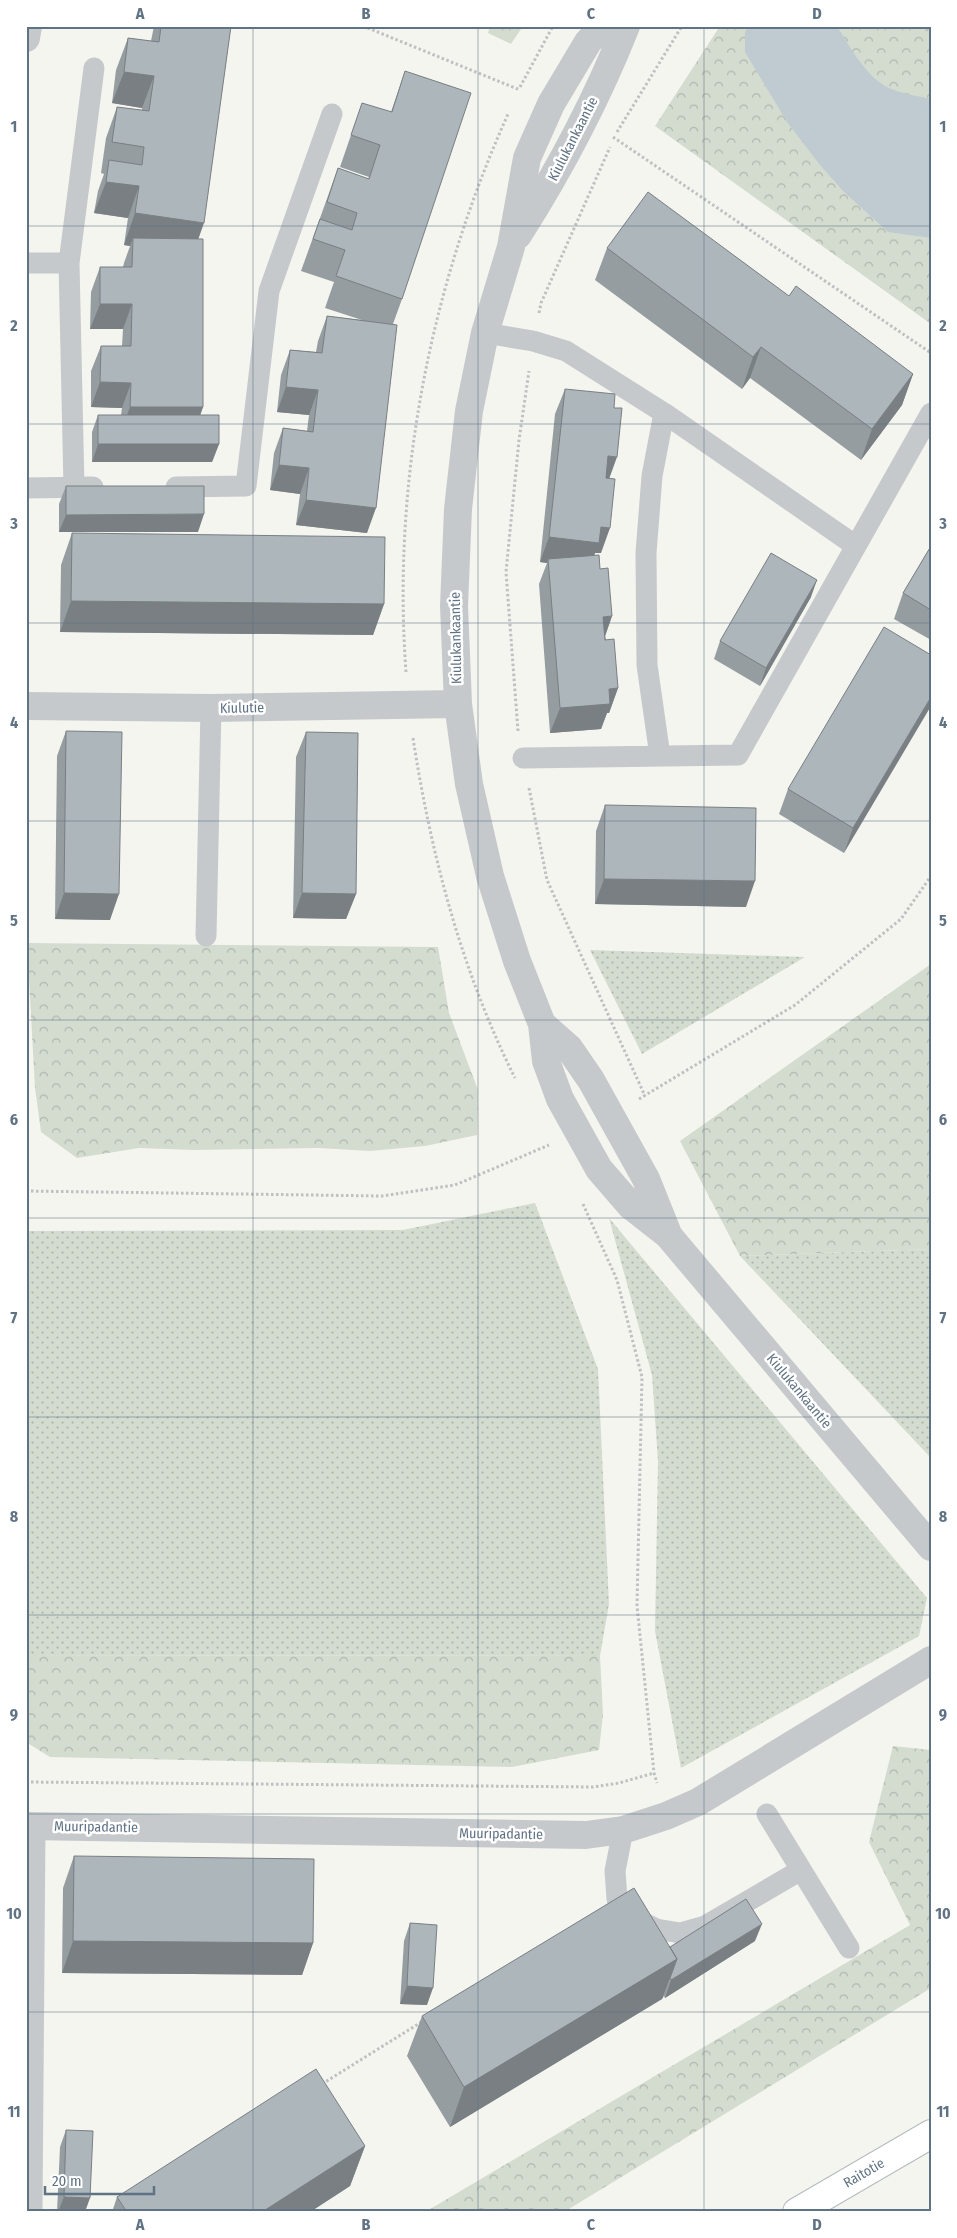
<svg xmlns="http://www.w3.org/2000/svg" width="957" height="2238" viewBox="0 0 957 2238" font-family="'Fira Sans Condensed',sans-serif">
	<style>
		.grass { fill: url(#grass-dots) }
		.forest { fill: url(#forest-crowns) }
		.water { fill: #c0cbd1 }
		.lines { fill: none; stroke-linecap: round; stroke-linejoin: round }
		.primary-casing { stroke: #b6babe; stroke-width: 30 }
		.path { stroke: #bec0c2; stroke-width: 3; stroke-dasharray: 2.5 2.5; stroke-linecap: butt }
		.service { stroke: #c6c9cc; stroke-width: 21 }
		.minor { stroke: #c6c9cc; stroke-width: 28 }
		.primary { stroke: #fff; stroke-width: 28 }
		.wall { fill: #959da1 }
		.shaded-wall { fill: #797f83 }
		.building { fill: #adb6bb; stroke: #797f83 }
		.grid { fill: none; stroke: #607384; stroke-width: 1; stroke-opacity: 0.55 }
		.labels { text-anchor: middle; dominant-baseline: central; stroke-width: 5; stroke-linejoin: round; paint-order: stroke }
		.street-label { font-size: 14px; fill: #607384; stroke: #fff }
		.neatline { fill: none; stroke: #607384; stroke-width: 2 }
		.grid-label { font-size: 16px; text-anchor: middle; font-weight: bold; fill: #607384 }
	</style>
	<defs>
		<pattern id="grass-dots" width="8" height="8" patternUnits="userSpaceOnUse" patternTransform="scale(1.25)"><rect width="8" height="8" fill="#d4dcd0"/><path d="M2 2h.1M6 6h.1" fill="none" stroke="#afb7ae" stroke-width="1.8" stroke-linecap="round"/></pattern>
		<pattern id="forest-crowns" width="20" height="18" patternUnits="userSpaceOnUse" patternTransform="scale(1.25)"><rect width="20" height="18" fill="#d4dcd0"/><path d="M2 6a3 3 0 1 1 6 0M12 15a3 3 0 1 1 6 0" fill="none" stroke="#afb7ae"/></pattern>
	</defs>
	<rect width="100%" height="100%" fill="#f4f5ef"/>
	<path class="grass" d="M 590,950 L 805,957 L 642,1054 Z
		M 535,1203 L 598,1369 L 609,1604 L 600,1656 L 26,1655 L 26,1231 L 403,1230 Z
		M 609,1218 L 927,1598 L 919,1636 L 681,1768 L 655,1631 L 658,1461 L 652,1375 Z
		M 931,1249 L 931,1458 L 740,1256 Z"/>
	<path class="forest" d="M 490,26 L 523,26 L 511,44 L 488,33 Z
		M 720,26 L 931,26 L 931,324 L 655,126 Z
		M 27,943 L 438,947 L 449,1013 L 478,1090 L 477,1135 L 425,1146 L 370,1151 L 319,1148 L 194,1150 L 139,1148 L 77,1158 L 41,1132 L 35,1088 Z
		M 931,964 L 931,1249 L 740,1256 L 680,1141 Z
		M 26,1655 L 600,1656 L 603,1714 L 599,1750 L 512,1767 L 50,1757 L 26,1742 Z
		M 893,1746 L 931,1750 L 931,1988 L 564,2212 L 425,2212 L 910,1925 L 869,1842 Z"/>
	<path class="water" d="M 749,26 L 837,26 C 850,47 866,77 889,88 C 902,94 918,96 931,99 L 931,238 L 888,232 L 843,191 L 820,165 L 787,122 L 745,52 L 745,32 Z"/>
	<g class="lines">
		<g class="primary-casing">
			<path id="primary" d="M 797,2212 L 931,2134"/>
		</g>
		<path class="path" d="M 363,26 L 520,90
			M 922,26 L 931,33
			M 520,87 L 553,26
			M 617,132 L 682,26
			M 613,137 L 931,353
			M 539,313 L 541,303 L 610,147
			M 406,672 C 392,481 430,288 508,114
			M 518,731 L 506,572 L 519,440 L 529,371
			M 413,738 C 431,855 462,972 515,1078
			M 529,788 L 547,880 L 645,1096
			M 639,1099 L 795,1005 L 901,919 L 931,876
			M 26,1191 L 382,1196 L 455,1185 L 549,1145
			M 583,1204 L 617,1280 L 642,1377 L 637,1606 L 654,1773 L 657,1783
			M 26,1782 L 593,1787 L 619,1783 L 654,1773
			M 322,2084 L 423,2021"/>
		<path class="service" d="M 26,263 L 69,263
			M 485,333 L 533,341 L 566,351 L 664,413 L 856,546
			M 74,487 L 69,263 L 94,68
			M 176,487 L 246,486 L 269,291 L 332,114
			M 26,488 L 93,487
			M 660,756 L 647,665 L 646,553 L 652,476 L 664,413
			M 523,758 L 738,755 L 931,413
			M 206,936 L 211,708
			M 767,1814 L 849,1948
			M 623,1830 L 615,1871 L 617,1899 L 634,1918 L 656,1929 L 680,1933 L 705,1926 L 801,1870
			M 32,2212 L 35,1826"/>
		<path class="minor" d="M 603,26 L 588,42 L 551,104 L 527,158 L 511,247 L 485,333 L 469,411 L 458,509 L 454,606 L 458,704 L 469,784 L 490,876 L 517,961 L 542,1024 L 546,1061 L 560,1099 L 599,1169 L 631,1206 L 668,1235 L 931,1547
			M 26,38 L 28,26
			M 518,235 C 560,169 597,99 626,26
			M 26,706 L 211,708 L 458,704
			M 542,1024 L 569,1048 L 591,1080 L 646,1179 L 668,1234
			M 26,1826 L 586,1835 L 623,1830 L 666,1816 L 698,1802 L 931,1660"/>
		<use href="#primary" class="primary"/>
	</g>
	<path class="wall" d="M 154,26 L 231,26 L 198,239 L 203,407 L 200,415 L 219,444 L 212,462 L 92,462 L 92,432 L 98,415 L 121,415 L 122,408 L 91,407 L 91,371 L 101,346 L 122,346 L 123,329 L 90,329 L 91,292 L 100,267 L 123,267 L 124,263 L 130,246 L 124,245 L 128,218 L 94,213 L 98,191 L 104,174 L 101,173 L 106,138 L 117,107 L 142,110 L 142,108 L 112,103 L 116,70 L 128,38 L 151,41 Z
		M 405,71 L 402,299 L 393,324 L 367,533 L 296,525 L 300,494 L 270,490 L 274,453 L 283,428 L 307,431 L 309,415 L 277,412 L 281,375 L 290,350 L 316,352 L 318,341 L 327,316 L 362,320 L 325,308 L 334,282 L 301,271 L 338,168 L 368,179 L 369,177 L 340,167 L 362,103 L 391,112 Z
		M 607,248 L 789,296 L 913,374 L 902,405 L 861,460 L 750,378 L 742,389 L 595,280 Z
		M 565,389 L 614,408 L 609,479 L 601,553 L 595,553 L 594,556 L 600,569 L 612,616 L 605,636 L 618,688 L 609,713 L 607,713 L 601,729 L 550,733 L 539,584 L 547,563 L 540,562 L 555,414 Z
		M 66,486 L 198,532 L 59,532 L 59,504 Z
		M 72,533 L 384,604 L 373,635 L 60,632 L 61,565 Z
		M 931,546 L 931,640 L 894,619 L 903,593 Z
		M 811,597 L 760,686 L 714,659 L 720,641 Z
		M 931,655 L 844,853 L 779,814 L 788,789 Z
		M 66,731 L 110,920 L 55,919 L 57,756 Z
		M 306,732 L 356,894 L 346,919 L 293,918 L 296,757 Z
		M 605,805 L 746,907 L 595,904 L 596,831 Z
		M 74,1856 L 313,1943 L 302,1975 L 62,1973 L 63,1888 Z
		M 410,1923 L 427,2005 L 400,2004 L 404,1941 Z
		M 755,1941 L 665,1998 L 664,1996 L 662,1999 L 450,2127 L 407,2056 L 422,2016 L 670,1947 Z
		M 66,2130 L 85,2212 L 57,2212 L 60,2147 Z
		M 365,2146 L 350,2186 L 310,2212 L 112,2212 L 117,2197 Z"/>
	<path class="shaded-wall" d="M 124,72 L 154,76 L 142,108 L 112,103 Z
		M 106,182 L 139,186 L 128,218 L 94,213 Z
		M 135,213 L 204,223 L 193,254 L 133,238 L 130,246 L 124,245 Z
		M 100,304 L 132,304 L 123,329 L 90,329 Z
		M 761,347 L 750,378 L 742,389 L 753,357 Z
		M 913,374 L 902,405 L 861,460 L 872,429 Z
		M 100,382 L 131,383 L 122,408 L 91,407 Z
		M 286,387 L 318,390 L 309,415 L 277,412 Z
		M 130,407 L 203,407 L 194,433 L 121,432 Z
		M 98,444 L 219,444 L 212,462 L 92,462 Z
		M 608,456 L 617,457 L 608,482 L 599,481 Z
		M 279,465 L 309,468 L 300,494 L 270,490 Z
		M 306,500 L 376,508 L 367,533 L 296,525 Z
		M 204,514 L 198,532 L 59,532 L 66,515 Z
		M 601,527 L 610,528 L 601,553 L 595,553 L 590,568 L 548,559 L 547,563 L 540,562 L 549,537 Z
		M 817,580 L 811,597 L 760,686 L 766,668 Z
		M 71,601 L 384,604 L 373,635 L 60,632 Z
		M 612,616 L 603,642 L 603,617 Z
		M 618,688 L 609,713 L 607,713 L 601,729 L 550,733 L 560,708 L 609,689 Z
		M 931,697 L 931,706 L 844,853 L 853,828 Z
		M 604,879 L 755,881 L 746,907 L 595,904 Z
		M 64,893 L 119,894 L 110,920 L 55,919 Z
		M 302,893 L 356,894 L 346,919 L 293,918 Z
		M 762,1924 L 755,1941 L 665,1998 L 671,1980 Z
		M 73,1941 L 313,1943 L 302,1975 L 62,1973 Z
		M 677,1959 L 662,1999 L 450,2127 L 464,2087 Z
		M 407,1986 L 433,1988 L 427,2005 L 400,2004 Z
		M 365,2146 L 350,2186 L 310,2212 L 262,2212 Z
		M 64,2197 L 90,2198 L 85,2212 L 58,2212 Z"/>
	<path class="building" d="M 161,26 L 231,26 L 204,223 L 135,213 L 139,186 L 106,182 L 109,160 L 142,165 L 144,147 L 112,142 L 117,107 L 149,111 L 154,76 L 124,72 L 128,38 L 159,42 Z
		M 405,71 L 471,93 L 402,299 L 336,276 L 345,250 L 313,239 L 320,219 L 352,230 L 357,213 L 327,202 L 338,168 L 369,179 L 380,145 L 351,135 L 362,103 L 392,112 Z
		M 648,192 L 789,296 L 796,286 L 913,374 L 872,429 L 761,347 L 753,357 L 607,248 Z
		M 133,238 L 203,239 L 203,407 L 130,407 L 131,383 L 100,382 L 101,346 L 131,346 L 132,304 L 100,304 L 100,267 L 132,267 Z
		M 327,316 L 397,325 L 376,508 L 306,500 L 309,468 L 279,465 L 283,428 L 313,432 L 318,390 L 286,387 L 290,350 L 322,353 Z
		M 565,389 L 615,394 L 614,408 L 622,408 L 617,457 L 608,456 L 606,478 L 615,479 L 610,528 L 601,527 L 599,543 L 549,537 Z
		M 98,415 L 219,415 L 219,444 L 98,444 Z
		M 66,486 L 204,486 L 204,514 L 66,515 Z
		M 72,533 L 385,537 L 384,604 L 71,601 Z
		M 931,546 L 931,610 L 903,593 Z
		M 771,553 L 817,580 L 766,668 L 720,641 Z
		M 599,555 L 600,569 L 608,568 L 612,616 L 603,617 L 605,640 L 614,639 L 618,688 L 609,689 L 610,704 L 560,708 L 548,559 Z
		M 884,627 L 931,655 L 931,697 L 853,828 L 788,789 Z
		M 66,731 L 122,732 L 119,894 L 64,893 Z
		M 306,732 L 358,733 L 356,894 L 302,893 Z
		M 605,805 L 756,808 L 755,881 L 604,879 Z
		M 74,1856 L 314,1859 L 313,1943 L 73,1941 Z
		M 634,1888 L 677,1959 L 464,2087 L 422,2016 Z
		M 746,1899 L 762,1924 L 671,1980 L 670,1978 L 677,1959 L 670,1947 Z
		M 410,1923 L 437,1925 L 433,1988 L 407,1986 Z
		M 316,2069 L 365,2146 L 262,2212 L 127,2212 L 117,2197 Z
		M 66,2130 L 93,2131 L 90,2198 L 64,2197 Z"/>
	<path class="grid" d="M 253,26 L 253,2212M 478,26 L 478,2212M 704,26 L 704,2212M 26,226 L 931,226M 26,424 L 931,424M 26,623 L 931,623M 26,821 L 931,821M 26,1020 L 931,1020M 26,1218 L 931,1218M 26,1417 L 931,1417M 26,1615 L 931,1615M 26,1814 L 931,1814M 26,2012 L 931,2012"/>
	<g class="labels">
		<g class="street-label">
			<text transform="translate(573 139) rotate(-63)">Kiulukankaantie</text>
			<text transform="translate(456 638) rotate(-91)">Kiulukankaantie</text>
			<text transform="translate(242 708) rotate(-1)">Kiulutie</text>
			<text transform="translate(799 1391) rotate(50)">Kiulukankaantie</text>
			<text transform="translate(96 1827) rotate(1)">Muuripadantie</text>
			<text transform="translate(501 1834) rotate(1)">Muuripadantie</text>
			<text transform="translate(864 2173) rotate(-30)">Raitotie</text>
		</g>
	</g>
	<rect width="957" height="2238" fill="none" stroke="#ffffff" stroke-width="55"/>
	<path d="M45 2186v8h109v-8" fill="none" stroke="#607384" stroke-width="2.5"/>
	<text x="52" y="2186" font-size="15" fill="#607384" stroke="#ffffff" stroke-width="4" paint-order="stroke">20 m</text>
	<rect x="28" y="28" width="902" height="2182" class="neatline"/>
	<g class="grid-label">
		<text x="140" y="19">A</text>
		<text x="366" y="19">B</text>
		<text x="591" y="19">C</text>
		<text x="817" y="19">D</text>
		<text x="14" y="132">1</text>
		<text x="943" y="132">1</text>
		<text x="14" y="331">2</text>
		<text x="943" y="331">2</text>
		<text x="14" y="529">3</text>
		<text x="943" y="529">3</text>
		<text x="14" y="728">4</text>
		<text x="943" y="728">4</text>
		<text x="14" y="926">5</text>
		<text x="943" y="926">5</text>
		<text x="14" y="1125">6</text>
		<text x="943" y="1125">6</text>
		<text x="14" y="1323">7</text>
		<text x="943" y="1323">7</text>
		<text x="14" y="1522">8</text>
		<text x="943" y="1522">8</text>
		<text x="14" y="1720">9</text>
		<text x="943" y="1720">9</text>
		<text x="14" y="1919">10</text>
		<text x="943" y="1919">10</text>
		<text x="14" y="2117">11</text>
		<text x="943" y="2117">11</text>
		<text x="140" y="2230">A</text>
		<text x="366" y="2230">B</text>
		<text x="591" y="2230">C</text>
		<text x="817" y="2230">D</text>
	</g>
</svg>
